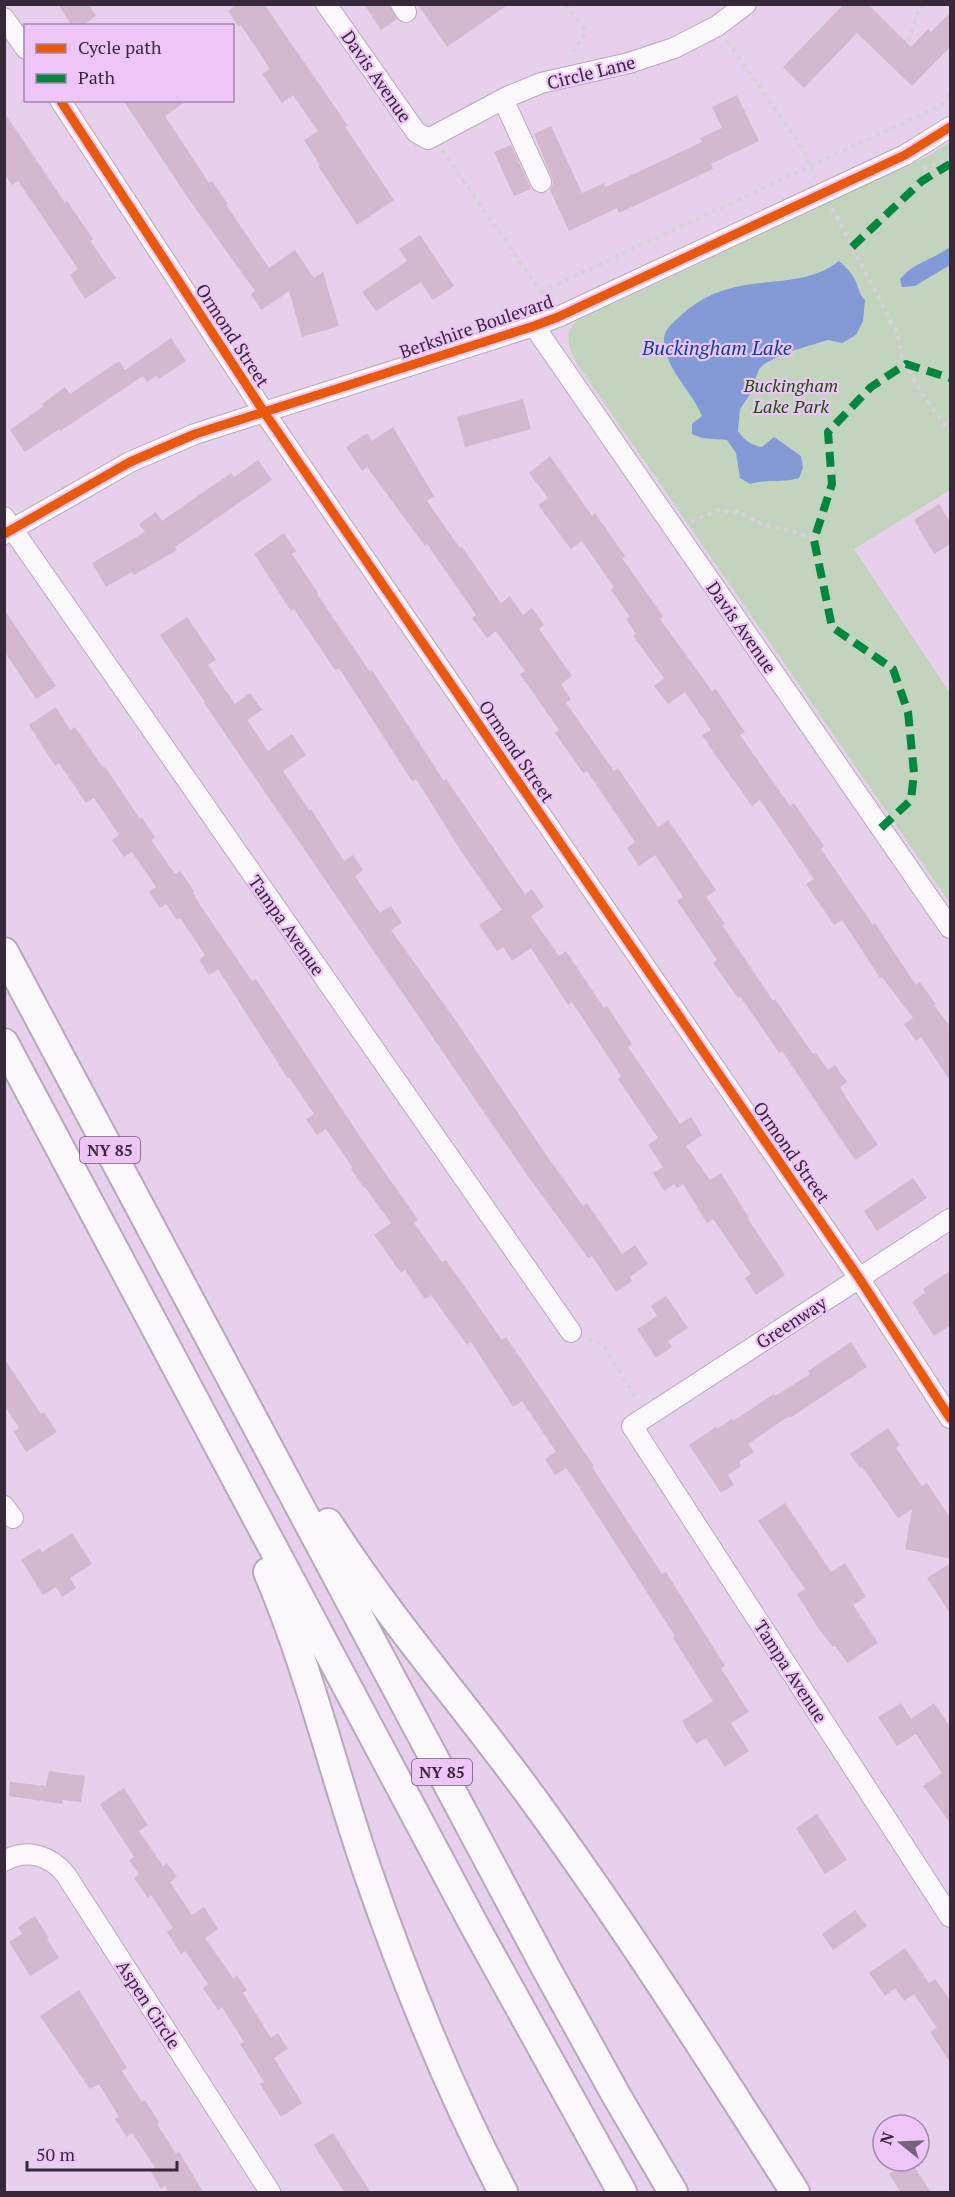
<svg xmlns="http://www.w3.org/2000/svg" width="955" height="2197" viewBox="0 0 955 2197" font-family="'PT Serif',serif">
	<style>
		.green { fill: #c2d3be }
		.water { fill: #829bd8 }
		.building { fill: #d3b8cf }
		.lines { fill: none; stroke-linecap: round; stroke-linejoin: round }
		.minor-casing { stroke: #b9a7bd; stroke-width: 22 }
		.highway-casing { stroke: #b9a7bd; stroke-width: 32 }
		.path { stroke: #d8d1d9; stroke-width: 4; stroke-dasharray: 4.5 4.5; stroke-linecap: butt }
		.minor { stroke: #fbf8fc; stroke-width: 20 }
		.highway { stroke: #fbf8fc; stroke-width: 28 }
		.quiet { stroke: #00873e; stroke-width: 8; stroke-dasharray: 15 8; stroke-linecap: butt }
		.cycleway-casing { stroke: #eec5f7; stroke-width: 13 }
		.cycleway { stroke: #e8590c; stroke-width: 9 }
		.labels { text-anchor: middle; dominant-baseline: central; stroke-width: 4.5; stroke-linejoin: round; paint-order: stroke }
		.shield { fill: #eec5f7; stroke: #6f5774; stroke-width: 1.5 }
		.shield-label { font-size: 16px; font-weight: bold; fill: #38283c }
		.street-label { font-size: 18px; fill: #38283c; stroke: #eec5f7 }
		.park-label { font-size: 18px; font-style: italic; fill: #135100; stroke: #eec5f7 }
		.water-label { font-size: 20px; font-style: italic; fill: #08419a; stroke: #eec5f7 }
	</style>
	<rect width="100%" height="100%" fill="#e7d0ec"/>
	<path class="green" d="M 950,142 L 950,490 L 854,549 L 950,693 L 950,903 L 576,362 C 568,347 563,331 579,320 L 818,208 L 932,154 Z"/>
	<path class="water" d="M 950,247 L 950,265 L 915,286 L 902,287 L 900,279 C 913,263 934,259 950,247 Z
		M 839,261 C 846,267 852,273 856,282 C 859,289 859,294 865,300 L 863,321 L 856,335 L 842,343 L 828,340 L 785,353 L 764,364 L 759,369 L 749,396 L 740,409 L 738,431 C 745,441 751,445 762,447 L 774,437 L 801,456 L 803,468 L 799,478 C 783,483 767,479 750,484 L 740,478 L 736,453 L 727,440 L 702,438 L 692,434 L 692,424 L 702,416 C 692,391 666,370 664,342 C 663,332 670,325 677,319 C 691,305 709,294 728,289 C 765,278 808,286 839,261 Z"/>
	<path class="building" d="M 58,4 L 89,4 L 96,16 L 82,26 L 72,26 Z
		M 237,4 L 264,4 L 348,126 L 345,127 L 394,200 L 357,225 L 318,166 L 320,165 L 304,140 L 318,131 L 293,95 L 282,103 L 262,74 L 270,69 L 241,25 L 239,27 L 228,11 Z
		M 364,4 L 389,4 L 397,19 L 381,30 Z
		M 415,4 L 509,4 L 447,47 L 418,5 Z
		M 844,4 L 868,4 L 911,47 L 928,29 L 931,32 L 951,12 L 951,46 L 912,86 L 857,33 L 804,88 L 783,67 Z
		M 737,95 L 759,141 L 711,164 L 713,169 L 619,213 L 617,208 L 569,231 L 550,190 L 553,184 L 552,178 L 534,134 L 551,126 L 582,193 L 604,183 L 606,187 L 702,142 L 700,138 L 722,128 L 712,107 Z
		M 123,100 L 188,100 L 165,116 L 209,183 L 212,181 L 228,204 L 226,205 L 269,268 L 295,250 L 314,278 L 323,272 L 339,326 L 302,337 L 289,291 L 261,310 L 251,294 L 255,291 L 188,198 Z
		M 4,112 L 65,203 L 67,201 L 93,239 L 90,241 L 116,278 L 85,299 L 70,275 L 78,269 L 18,181 L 12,185 L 4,173 Z
		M 511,145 L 531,189 L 514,196 L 494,152 Z
		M 420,235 L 454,286 L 433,300 L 421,282 L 376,311 L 362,292 L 407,261 L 399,249 Z
		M 171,338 L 186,361 L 159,379 L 156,376 L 147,382 L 143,376 L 60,431 L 59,429 L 25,452 L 10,430 L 44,406 L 42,404 L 65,387 L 70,394 L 119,361 L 125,370 Z
		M 523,399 L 531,429 L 465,447 L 457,417 Z
		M 393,427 L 434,496 L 427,501 L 460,548 L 462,547 L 501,603 L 510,596 L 523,615 L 532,608 L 544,625 L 539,629 L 572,676 L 561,684 L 571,699 L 566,703 L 614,771 L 618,768 L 658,827 L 668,820 L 716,890 L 706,897 L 725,924 L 722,925 L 773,1001 L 775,999 L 813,1054 L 816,1053 L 828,1070 L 835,1065 L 847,1082 L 840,1087 L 843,1093 L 878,1145 L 855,1160 L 782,1051 L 779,1053 L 740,996 L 738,998 L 713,963 L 717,960 L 677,901 L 683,897 L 655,855 L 639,866 L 627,848 L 635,842 L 587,771 L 583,773 L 555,733 L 559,730 L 520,674 L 525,671 L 496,631 L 487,638 L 472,618 L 476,615 L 427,544 L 425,546 L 367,467 L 362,471 L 346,447 L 367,433 L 372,441 Z
		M 550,456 L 592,516 L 595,513 L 625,556 L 622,558 L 663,616 L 660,619 L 712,691 L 716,689 L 745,732 L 740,735 L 790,806 L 794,803 L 824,846 L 821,849 L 873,925 L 875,923 L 916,985 L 920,982 L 936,1005 L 934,1005 L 951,1028 L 951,1082 L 921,1037 L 916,1041 L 904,1024 L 913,1018 L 882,977 L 880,978 L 842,920 L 834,925 L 806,884 L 814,879 L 760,800 L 752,806 L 714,753 L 702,735 L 711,730 L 685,692 L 668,704 L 654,686 L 664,678 L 633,636 L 636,634 L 626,619 L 630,617 L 611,590 L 614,587 L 582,541 L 571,549 L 538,505 L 548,498 L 529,473 Z
		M 258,460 L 272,480 L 175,547 L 177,550 L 134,575 L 132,572 L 106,587 L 92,563 L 145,532 L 139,524 L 156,512 L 162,521 L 231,473 L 234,477 Z
		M 939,504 L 951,524 L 951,544 L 934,554 L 914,520 Z
		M 284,533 L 296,551 L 292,554 L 318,593 L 317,594 L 370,672 L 372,670 L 444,781 L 446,779 L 525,894 L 532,889 L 544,907 L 531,916 L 559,956 L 566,951 L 604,1008 L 607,1006 L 632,1044 L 628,1047 L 680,1124 L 691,1117 L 702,1135 L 686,1146 L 710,1180 L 721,1173 L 749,1218 L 748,1219 L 785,1275 L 756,1295 L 745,1278 L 751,1274 L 713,1219 L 707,1223 L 683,1184 L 677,1188 L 674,1184 L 664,1191 L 653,1173 L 663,1167 L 648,1145 L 658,1138 L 618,1079 L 621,1076 L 572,1002 L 568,1005 L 531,948 L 512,961 L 503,947 L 497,951 L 479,925 L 502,910 L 461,851 L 416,779 L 412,781 L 339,668 L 335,670 L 294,609 L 291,611 L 254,554 Z
		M 4,609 L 56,686 L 36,699 L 4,651 Z
		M 187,617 L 216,660 L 208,665 L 235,704 L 250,693 L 262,710 L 247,720 L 268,751 L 292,734 L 306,755 L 283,771 L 309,810 L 311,809 L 344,861 L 353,855 L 363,870 L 355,876 L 380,913 L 391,906 L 402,923 L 391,930 L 456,1021 L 547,1156 L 583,1206 L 587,1203 L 622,1254 L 635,1245 L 648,1264 L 630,1277 L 632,1281 L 616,1292 L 592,1256 L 588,1258 L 527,1175 L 204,703 L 205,702 L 160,635 Z
		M 56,707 L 70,730 L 75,727 L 103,768 L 105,767 L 140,819 L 142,818 L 155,837 L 151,840 L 175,874 L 180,871 L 194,891 L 193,892 L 200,905 L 252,981 L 256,979 L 361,1138 L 418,1220 L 414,1223 L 442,1262 L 446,1260 L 502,1340 L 506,1337 L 594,1466 L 592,1467 L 662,1574 L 666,1572 L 693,1615 L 725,1666 L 721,1668 L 749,1712 L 731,1723 L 749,1751 L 725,1767 L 706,1738 L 696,1744 L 682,1721 L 713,1701 L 673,1638 L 675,1636 L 574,1479 L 566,1468 L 555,1475 L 545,1459 L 556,1452 L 522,1401 L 513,1407 L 471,1342 L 467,1345 L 431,1295 L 425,1299 L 405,1270 L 401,1273 L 374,1235 L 391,1223 L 365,1187 L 364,1188 L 351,1169 L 353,1168 L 326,1129 L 317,1135 L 306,1119 L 314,1114 L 289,1077 L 288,1079 L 218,969 L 209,975 L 199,960 L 205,955 L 180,918 L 177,920 L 166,904 L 160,908 L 149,892 L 156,887 L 132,852 L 124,857 L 112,840 L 119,835 L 94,798 L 86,803 L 59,763 L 55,766 L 29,725 Z
		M 913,1178 L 927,1198 L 877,1231 L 864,1211 Z
		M 951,1270 L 951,1325 L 934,1336 L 912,1302 L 925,1293 L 923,1289 Z
		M 666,1296 L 688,1328 L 668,1341 L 672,1347 L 656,1358 L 637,1329 L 657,1316 L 651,1306 Z
		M 851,1342 L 867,1367 L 790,1418 L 789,1416 L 748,1444 L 754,1452 L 739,1462 L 741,1466 L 728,1475 L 734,1485 L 721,1493 L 689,1445 L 716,1427 L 717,1429 L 732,1419 L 733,1421 L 774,1394 L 775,1396 L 810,1374 L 808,1371 Z
		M 4,1358 L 41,1414 L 44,1412 L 57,1432 L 26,1452 L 14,1432 L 19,1428 L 4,1405 Z
		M 888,1428 L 900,1445 L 896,1448 L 922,1486 L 927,1483 L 951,1519 L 951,1559 L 905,1549 L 912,1509 L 898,1518 L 862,1467 L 860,1468 L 850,1454 Z
		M 785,1503 L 831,1572 L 845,1563 L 866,1597 L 853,1605 L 878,1643 L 847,1663 L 835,1646 L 833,1647 L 818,1628 L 797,1594 L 805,1589 L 758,1521 Z
		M 72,1533 L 92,1564 L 70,1578 L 76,1588 L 62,1597 L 56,1587 L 43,1595 L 21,1560 L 40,1548 L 42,1552 Z
		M 951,1563 L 951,1615 L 927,1578 Z
		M 901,1703 L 911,1719 L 934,1703 L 951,1728 L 951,1824 L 923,1786 L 942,1773 L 916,1734 L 897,1746 L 878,1717 Z
		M 49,1771 L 85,1776 L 81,1802 L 63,1800 L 62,1804 L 9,1796 L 10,1782 L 46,1786 Z
		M 124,1788 L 148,1825 L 139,1831 L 163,1866 L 167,1863 L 177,1877 L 170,1882 L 192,1915 L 204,1907 L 218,1929 L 205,1938 L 233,1978 L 237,1975 L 247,1990 L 243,1993 L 271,2038 L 278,2033 L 288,2049 L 274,2058 L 302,2103 L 281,2117 L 260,2084 L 264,2082 L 240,2044 L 244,2042 L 222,2007 L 218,2010 L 203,1988 L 208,1984 L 185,1951 L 181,1954 L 167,1932 L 173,1928 L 151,1895 L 148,1898 L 134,1878 L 139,1874 L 129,1860 L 134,1857 L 100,1804 Z
		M 817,1814 L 847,1860 L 825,1874 L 796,1828 Z
		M 855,1910 L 867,1926 L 833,1950 L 822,1934 Z
		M 35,1916 L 49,1938 L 47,1939 L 59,1958 L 30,1976 L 9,1942 L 22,1934 L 18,1927 Z
		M 905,1948 L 929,1983 L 935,1979 L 951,2001 L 951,2064 L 930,2032 L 937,2028 L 914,1994 L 904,2001 L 895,1988 L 885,1996 L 869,1973 Z
		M 79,1990 L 127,2068 L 122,2071 L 142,2102 L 145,2100 L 159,2122 L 157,2124 L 176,2154 L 179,2152 L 204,2193 L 169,2193 L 165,2186 L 161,2189 L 150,2170 L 155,2167 L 132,2133 L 127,2137 L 115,2119 L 119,2117 L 99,2084 L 90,2089 L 40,2016 Z
		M 333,2133 L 371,2193 L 345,2193 L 314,2145 Z
		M 909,2161 L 911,2161 L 931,2193 L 901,2193 L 889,2174 Z"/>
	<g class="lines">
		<g class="minor-casing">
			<path id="minor" d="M 326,4 L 416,132 L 428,139 L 507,97 L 541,83 L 629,63 L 674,48 L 717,26 L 746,4
				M 401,4 L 406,12
				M 4,18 L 26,49
				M 503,99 L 541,182
				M 60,100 L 264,412 L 859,1278 L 950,1418
				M 534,326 L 950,928
				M 4,517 L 571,1332
				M 4,534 L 130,462 L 195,434 L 534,326 L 558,317 L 905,155 L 950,127
				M 950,1219 L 632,1426 L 950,1917
				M 4,1506 L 13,1518
				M 4,1861 C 27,1848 50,1855 66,1875 L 270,2192"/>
		</g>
		<g class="highway-casing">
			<path id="highway" d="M 4,952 L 547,1970 L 616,2095 L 673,2192
				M 4,1043 L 473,1923 L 622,2192
				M 328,1523 C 388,1617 462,1702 528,1792 C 623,1922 709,2057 795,2192
				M 268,1572 C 309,1668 333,1771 367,1870 C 405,1980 449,2089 503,2192"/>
		</g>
		<path class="path" d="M 566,4 L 586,32 L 570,57
			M 727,41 L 802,147 L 816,178
			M 908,41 L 917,14 L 925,4
			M 442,150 L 548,302
			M 923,169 L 950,158
			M 832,208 L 898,335 C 899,341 900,348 901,354 C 907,373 937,416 950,431
			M 541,292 L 907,121 L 942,104 L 950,94
			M 691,522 L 718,510 L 738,512 L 761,524 L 796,532 L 814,540
			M 588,1339 L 602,1344 L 638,1401"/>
		<use href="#minor" class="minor"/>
		<use href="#highway" class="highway"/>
		<path class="quiet" d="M 852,247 L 922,181 L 950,164
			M 881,828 L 911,800 L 914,773 L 908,712 L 893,669 L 832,627 L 814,540 L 832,484 L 828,432 L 871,387 L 906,364 L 950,378"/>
		<g class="cycleway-casing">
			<path id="cycleway" d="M 60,100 L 264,412 L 859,1278 L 950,1418
				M 4,534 L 130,462 L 195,434 L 534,326 L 558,317 L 905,155 L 950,127"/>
		</g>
		<use href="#cycleway" class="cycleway"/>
	</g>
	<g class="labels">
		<g class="shield">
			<rect x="80" y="1137" width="60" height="26" rx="4.5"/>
			<rect x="412" y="1759" width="60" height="26" rx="4.5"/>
		</g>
		<g class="shield-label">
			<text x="110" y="1150">NY 85</text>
			<text x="442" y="1772">NY 85</text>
		</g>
		<g class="street-label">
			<text transform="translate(591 72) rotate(-14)">Circle Lane</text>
			<text transform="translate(377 76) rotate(55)">Davis Avenue</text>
			<text transform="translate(476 326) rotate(-19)">Berkshire Boulevard</text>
			<text transform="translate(233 335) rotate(57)">Ormond Street</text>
			<text transform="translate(742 627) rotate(55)">Davis Avenue</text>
			<text transform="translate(517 751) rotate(56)">Ormond Street</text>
			<text transform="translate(287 925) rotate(55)">Tampa Avenue</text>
			<text transform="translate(792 1152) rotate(55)">Ormond Street</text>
			<text transform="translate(791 1322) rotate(-33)">Greenway</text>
			<text transform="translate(791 1671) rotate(57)">Tampa Avenue</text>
			<text transform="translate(149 2004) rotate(57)">Aspen Circle</text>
		</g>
		<g class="park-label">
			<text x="791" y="385">Buckingham<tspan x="791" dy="21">Lake Park</tspan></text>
		</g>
		<g class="water-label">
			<text x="717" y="347">Buckingham Lake</text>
		</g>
	</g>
	<rect width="955" height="2197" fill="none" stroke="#38283c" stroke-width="12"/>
	<rect x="24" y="24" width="210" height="78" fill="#eec5f7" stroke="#a586ac" stroke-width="1.5"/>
	<rect x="36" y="44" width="30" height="9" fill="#e8590c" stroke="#a586ac" stroke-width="1.5"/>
	<text x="78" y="54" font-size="18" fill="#38283c">Cycle path</text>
	<rect x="36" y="74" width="30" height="9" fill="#00873e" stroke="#a586ac" stroke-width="1.5"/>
	<text x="78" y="84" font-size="18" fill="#38283c">Path</text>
	<g transform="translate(901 2143) rotate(288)"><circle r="28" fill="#eec5f7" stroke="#a586ac" stroke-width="1.5"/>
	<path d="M0-4.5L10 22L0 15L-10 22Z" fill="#75637a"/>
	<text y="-9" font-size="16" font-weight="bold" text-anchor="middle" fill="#38283c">N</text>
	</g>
	<path d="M27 2161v9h150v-9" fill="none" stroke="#38283c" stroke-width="3"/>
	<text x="36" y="2161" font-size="18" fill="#38283c" stroke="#eec5f7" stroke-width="4.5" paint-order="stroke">50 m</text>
</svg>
